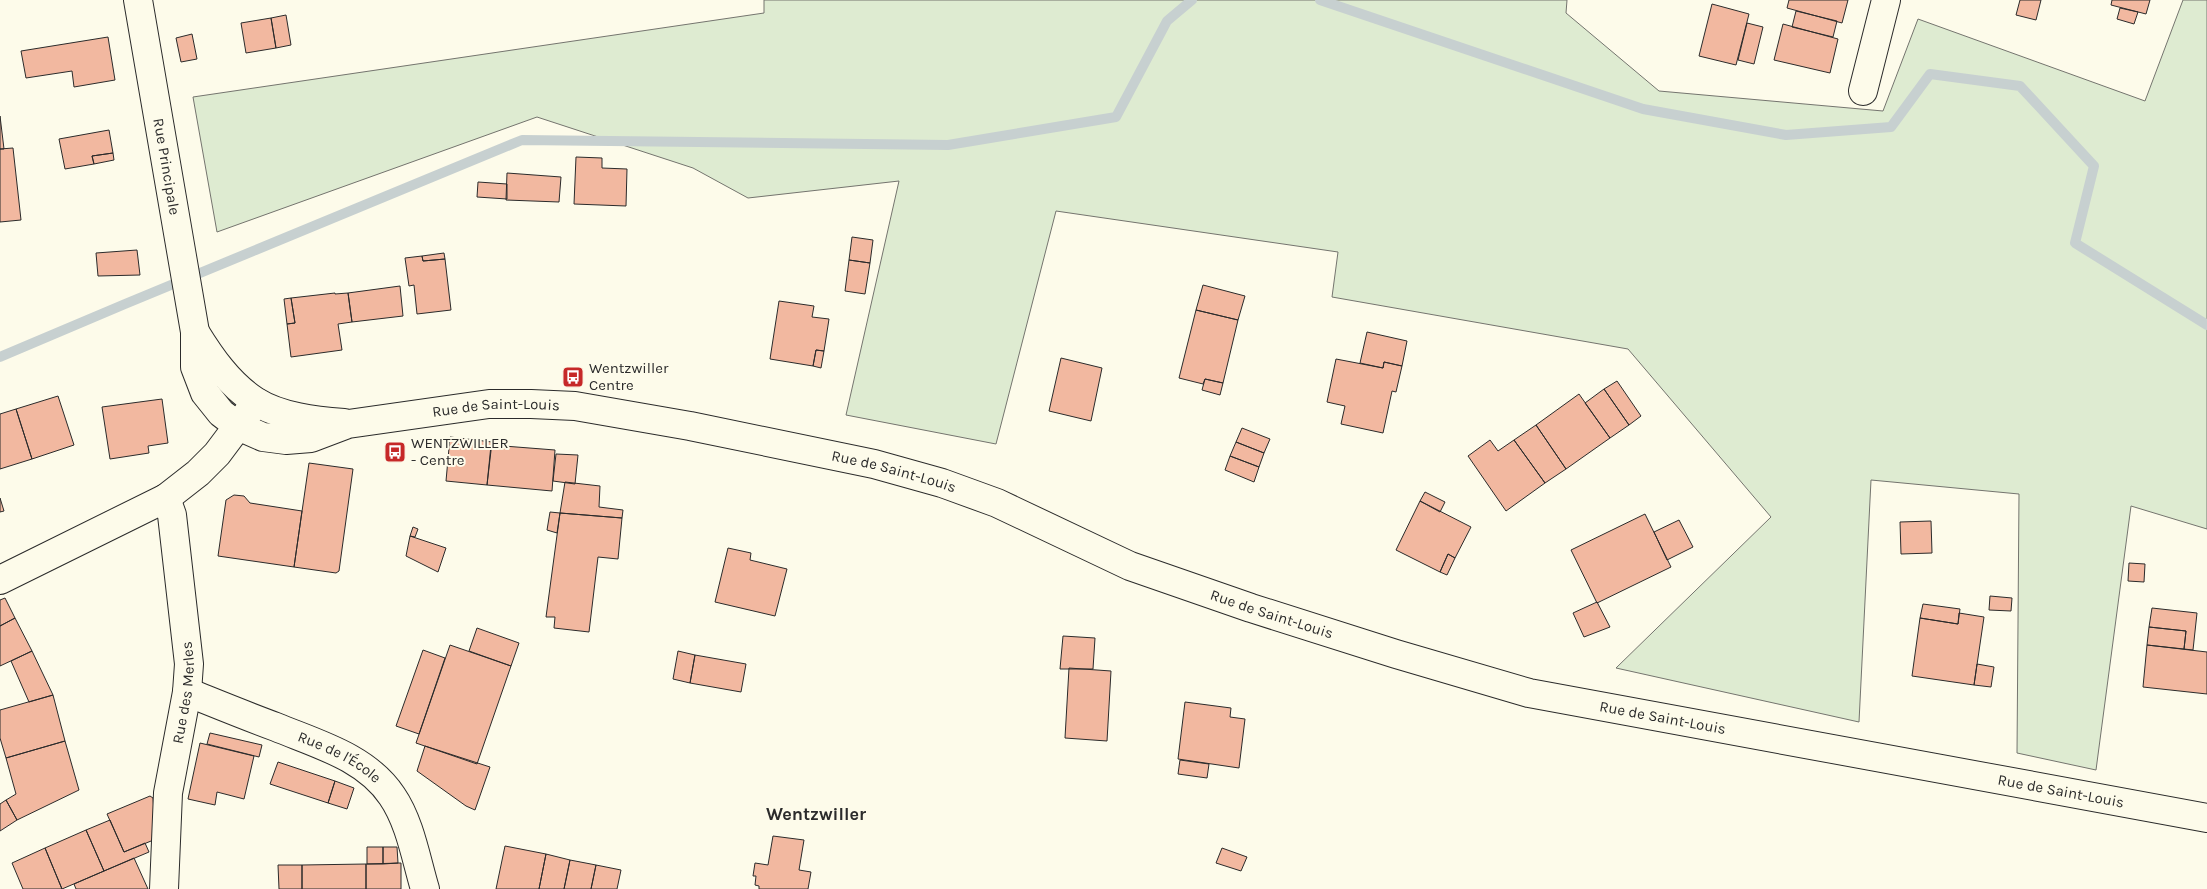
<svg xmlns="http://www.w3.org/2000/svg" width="2207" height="889" viewBox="0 0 2207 889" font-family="Karla,sans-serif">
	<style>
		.green { fill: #deebd1; stroke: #74746e }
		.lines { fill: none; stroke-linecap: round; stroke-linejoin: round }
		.stream { stroke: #c7d0d0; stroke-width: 10 }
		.building { fill: #f2b8a0; stroke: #2b2b2b }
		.minor-casing { stroke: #2b2b2b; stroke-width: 30 }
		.minor { stroke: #fdfbea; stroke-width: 28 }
		.labels { text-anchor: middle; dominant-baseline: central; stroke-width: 4; stroke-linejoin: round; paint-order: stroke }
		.street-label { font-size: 15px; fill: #2b2b2b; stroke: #fdfbea }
		.poi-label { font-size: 15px; fill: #2b2b2b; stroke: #fdfbea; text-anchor: start }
		.quarter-label { font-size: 18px; font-weight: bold; fill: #2b2b2b; stroke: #fdfbea }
	</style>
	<rect width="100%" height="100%" fill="#fdfbea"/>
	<path class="green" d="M 764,0 L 1567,0 L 1566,13 L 1659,91 L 1883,111 L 1918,19 L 2145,101 L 2183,0 L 2207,0 L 2207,529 L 2131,506 L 2096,770 L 2017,753 L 2019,494 L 1871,480 L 1859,722 L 1616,668 L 1771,517 L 1628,349 L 1332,297 L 1338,252 L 1056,211 L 996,444 L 846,415 L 899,181 L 748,198 L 693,168 L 537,117 L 217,232 L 193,97 L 764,13 Z"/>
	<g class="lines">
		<path class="stream" d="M 1320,0 L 1643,109 L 1786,135 L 1891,127 L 1930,74 L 2020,86 L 2094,166 L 2075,243 L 2207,325
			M 0,357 L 125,304 L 522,140 L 948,145 L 1116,117 L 1167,21 L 1192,0"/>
	</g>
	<path class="building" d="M 1789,0 L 1848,0 L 1842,23 L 1787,8 Z
		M 2020,0 L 2041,0 L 2036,20 L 2016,15 Z
		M 2112,0 L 2150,0 L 2146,14 L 2111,5 Z
		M 1712,4 L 1749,14 L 1736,65 L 1699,56 Z
		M 2120,8 L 2138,12 L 2134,24 L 2117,19 Z
		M 1796,11 L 1837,21 L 1833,37 L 1792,27 Z
		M 286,15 L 291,45 L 276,48 L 271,18 Z
		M 271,18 L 276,48 L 246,53 L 241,23 Z
		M 1747,23 L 1763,27 L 1754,64 L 1738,60 Z
		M 1783,24 L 1838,39 L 1830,73 L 1774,60 Z
		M 192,34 L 197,59 L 181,62 L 176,38 Z
		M 108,37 L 115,80 L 74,87 L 72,71 L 26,78 L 21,51 Z
		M 0,116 L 4,149 L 0,149 Z
		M 109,130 L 113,153 L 92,156 L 94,164 L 65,169 L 59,139 Z
		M 13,148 L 21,220 L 0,222 L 0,149 Z
		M 113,153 L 114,160 L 94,164 L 92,156 Z
		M 576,157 L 602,158 L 602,168 L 627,169 L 626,206 L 574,204 Z
		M 507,173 L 561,177 L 559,202 L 506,200 Z
		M 478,182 L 507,184 L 507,199 L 477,197 Z
		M 852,237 L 873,240 L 870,263 L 849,260 Z
		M 137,250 L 140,275 L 98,276 L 96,253 Z
		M 444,253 L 445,259 L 423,261 L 422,256 Z
		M 422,256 L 423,261 L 445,259 L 451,310 L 417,314 L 414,285 L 409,286 L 405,258 Z
		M 849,260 L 870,263 L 865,294 L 845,291 Z
		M 1203,285 L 1245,296 L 1238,320 L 1196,310 Z
		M 400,286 L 403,316 L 352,322 L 348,293 Z
		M 335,293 L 335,294 L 348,293 L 352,322 L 338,324 L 342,350 L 291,357 L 287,324 L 295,323 L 291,298 Z
		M 291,298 L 295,323 L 287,324 L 284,299 Z
		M 779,301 L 814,306 L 812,317 L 829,319 L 824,351 L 816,350 L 813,366 L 770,359 Z
		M 1196,310 L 1238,320 L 1223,383 L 1205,379 L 1203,384 L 1179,378 Z
		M 1367,332 L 1407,341 L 1402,366 L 1384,362 L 1383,368 L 1360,363 Z
		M 816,350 L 824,351 L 821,368 L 813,366 Z
		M 1061,358 L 1102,368 L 1091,421 L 1049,411 Z
		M 1336,359 L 1383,368 L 1384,362 L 1402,366 L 1396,392 L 1392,391 L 1383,433 L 1341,424 L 1345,406 L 1327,402 Z
		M 1205,379 L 1223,383 L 1220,395 L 1202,390 Z
		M 1617,381 L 1641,416 L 1629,425 L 1604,389 Z
		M 1604,389 L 1629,425 L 1610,438 L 1585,403 Z
		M 1579,394 L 1610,438 L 1566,469 L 1536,425 Z
		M 58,396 L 74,445 L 32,459 L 16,409 Z
		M 162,399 L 168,443 L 148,446 L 149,453 L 110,459 L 102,407 Z
		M 16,409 L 32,459 L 0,469 L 0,414 Z
		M 1536,425 L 1566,469 L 1545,483 L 1514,440 Z
		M 1242,428 L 1270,439 L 1264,453 L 1236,442 Z
		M 450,437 L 492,442 L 487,485 L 446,481 Z
		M 1490,440 L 1498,451 L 1514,440 L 1545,483 L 1506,511 L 1468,456 Z
		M 1236,442 L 1264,453 L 1259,467 L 1230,456 Z
		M 491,445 L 555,450 L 552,491 L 487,485 Z
		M 556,454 L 578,455 L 575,484 L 553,481 Z
		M 1230,456 L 1259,467 L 1254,482 L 1225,470 Z
		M 309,463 L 353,469 L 339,571 L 336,573 L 294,567 Z
		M 565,482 L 600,486 L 599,507 L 623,510 L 622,518 L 560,513 Z
		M 1425,492 L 1445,502 L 1440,512 L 1420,501 Z
		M 234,495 L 244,496 L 250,503 L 302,511 L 294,567 L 218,556 L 226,500 Z
		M 0,498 L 4,511 L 0,512 Z
		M 1420,501 L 1471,527 L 1455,558 L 1448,554 L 1440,572 L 1396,550 Z
		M 550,512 L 560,513 L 557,533 L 547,530 Z
		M 560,513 L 622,518 L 618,559 L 598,557 L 589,632 L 554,628 L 555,617 L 546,617 Z
		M 1645,514 L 1671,567 L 1597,603 L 1571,550 Z
		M 1679,520 L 1693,547 L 1667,560 L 1654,532 Z
		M 1931,521 L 1932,553 L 1901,554 L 1900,522 Z
		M 413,527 L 418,529 L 415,537 L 410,536 Z
		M 410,536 L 446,548 L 438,572 L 406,556 Z
		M 728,548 L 751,553 L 750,560 L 787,569 L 775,616 L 715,602 Z
		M 1448,554 L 1455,558 L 1447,575 L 1440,572 Z
		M 2129,563 L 2145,564 L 2144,582 L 2128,581 Z
		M 1990,596 L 2012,598 L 2011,611 L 1989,610 Z
		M 5,598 L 15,618 L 0,626 L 0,600 Z
		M 1597,602 L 1610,627 L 1584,637 L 1573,613 Z
		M 1923,604 L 1960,609 L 1958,624 L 1920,618 Z
		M 2152,608 L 2197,613 L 2193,650 L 2184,649 L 2186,631 L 2149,627 Z
		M 1959,613 L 1984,617 L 1974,685 L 1912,676 L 1920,618 L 1958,624 Z
		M 15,618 L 32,651 L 0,666 L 0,626 Z
		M 2149,627 L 2186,631 L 2184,649 L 2147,645 Z
		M 477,628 L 519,643 L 511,666 L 469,651 Z
		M 1063,636 L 1095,638 L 1093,669 L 1060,669 Z
		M 450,645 L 511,666 L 477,764 L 416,743 Z
		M 2147,645 L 2207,652 L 2207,694 L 2143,687 Z
		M 423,650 L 445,658 L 419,734 L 396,726 Z
		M 32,651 L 53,695 L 29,702 L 11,661 Z
		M 678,651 L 695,655 L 690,683 L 673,679 Z
		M 695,655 L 746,664 L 741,692 L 690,683 Z
		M 1977,664 L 1994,667 L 1991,687 L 1974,685 Z
		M 1069,668 L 1111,671 L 1107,741 L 1065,738 Z
		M 53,695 L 65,741 L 6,758 L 0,738 L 0,710 Z
		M 1185,702 L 1231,708 L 1230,717 L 1245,719 L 1239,768 L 1178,759 Z
		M 210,733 L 262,745 L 259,757 L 207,744 Z
		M 65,741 L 79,790 L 17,820 L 6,800 L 16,794 L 6,758 Z
		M 200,743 L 254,756 L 244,799 L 217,792 L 215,805 L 188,799 Z
		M 425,746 L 490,767 L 475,810 L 466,806 L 417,771 Z
		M 1180,760 L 1209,764 L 1207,778 L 1178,774 Z
		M 278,762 L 335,781 L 328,803 L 270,784 Z
		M 335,781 L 354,788 L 347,809 L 328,803 Z
		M 150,796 L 153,798 L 156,839 L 124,852 L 107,814 Z
		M 6,800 L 17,820 L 0,831 L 0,804 Z
		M 110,820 L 124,852 L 145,843 L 149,852 L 104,871 L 86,830 Z
		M 86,830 L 104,871 L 62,889 L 45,848 Z
		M 773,836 L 804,840 L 799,870 L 811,872 L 808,889 L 759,889 L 759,886 L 755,885 L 756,876 L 753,876 L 755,863 L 768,865 Z
		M 505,846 L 546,854 L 539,889 L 496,889 Z
		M 367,847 L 383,847 L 383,864 L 367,864 Z
		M 383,847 L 397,847 L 398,863 L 383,864 Z
		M 45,848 L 62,889 L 23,889 L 12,863 Z
		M 1222,848 L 1247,857 L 1241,871 L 1216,863 Z
		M 546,854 L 570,860 L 564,889 L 539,889 Z
		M 134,858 L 148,889 L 76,889 L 74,884 Z
		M 570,860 L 596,865 L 591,889 L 564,889 Z
		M 401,863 L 401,889 L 366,889 L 366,864 Z
		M 366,864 L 366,889 L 302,889 L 302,865 Z
		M 278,865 L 302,865 L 302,889 L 279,889 Z
		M 596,865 L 621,870 L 617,889 L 591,889 Z"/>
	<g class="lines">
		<g class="minor-casing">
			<g id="minor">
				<path id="s1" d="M 138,0 L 195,332 L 195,367 L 205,393 L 221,413 L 238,426 L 263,437 L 286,440 L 311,438 L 348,424 L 489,404 L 531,404 L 575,406 L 690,426 L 874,464 L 942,483 L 997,503 L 1130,566 L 1251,608 L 1396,654 L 1529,693 L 2207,818"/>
				<path d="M 1863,91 L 1886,0"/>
				<path d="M 195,332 C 211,358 229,384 255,401 C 280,417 316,421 344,423"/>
				<path d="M 0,580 L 166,498 L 198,473 L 217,454 L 256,402"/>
				<path id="s2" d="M 187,692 C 217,704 246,716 276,727 C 317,744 366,757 392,796 C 410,822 416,859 425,889"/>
				<path id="s3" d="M 164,889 L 168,793 L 187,692 L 189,664 L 172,515 L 166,498"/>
			</g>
		</g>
		<use href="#minor" class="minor"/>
	</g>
	<defs>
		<g id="bus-square" transform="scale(1.125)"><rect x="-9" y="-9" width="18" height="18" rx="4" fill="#c62828" stroke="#fdfbea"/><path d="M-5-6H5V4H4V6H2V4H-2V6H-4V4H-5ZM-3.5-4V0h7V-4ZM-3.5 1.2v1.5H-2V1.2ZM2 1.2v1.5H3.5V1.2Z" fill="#fff"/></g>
	</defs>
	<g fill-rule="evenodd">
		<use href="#bus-square" x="573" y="377"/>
		<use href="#bus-square" x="395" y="452"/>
	</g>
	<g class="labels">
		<g class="street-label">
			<text stroke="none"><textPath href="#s1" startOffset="169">Rue Principale</textPath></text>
			<text stroke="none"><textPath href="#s1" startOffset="711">Rue de Saint-Louis</textPath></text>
			<text stroke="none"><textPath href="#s1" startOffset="1116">Rue de Saint-Louis</textPath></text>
			<text stroke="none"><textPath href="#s1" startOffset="1521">Rue de Saint-Louis</textPath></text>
			<text stroke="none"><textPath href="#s3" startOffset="198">Rue des Merles</textPath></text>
			<text stroke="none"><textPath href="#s1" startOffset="1926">Rue de Saint-Louis</textPath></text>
			<text stroke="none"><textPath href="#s2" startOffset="166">Rue de l'École</textPath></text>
			<text stroke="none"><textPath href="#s1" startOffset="2331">Rue de Saint-Louis</textPath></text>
		</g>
		<g class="poi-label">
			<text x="589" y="368">Wentzwiller<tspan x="589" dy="17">Centre</tspan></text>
			<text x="411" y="443">WENTZWILLER<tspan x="411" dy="17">- Centre</tspan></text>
		</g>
		<g class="quarter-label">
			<text x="816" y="814">Wentzwiller</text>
		</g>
	</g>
</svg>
